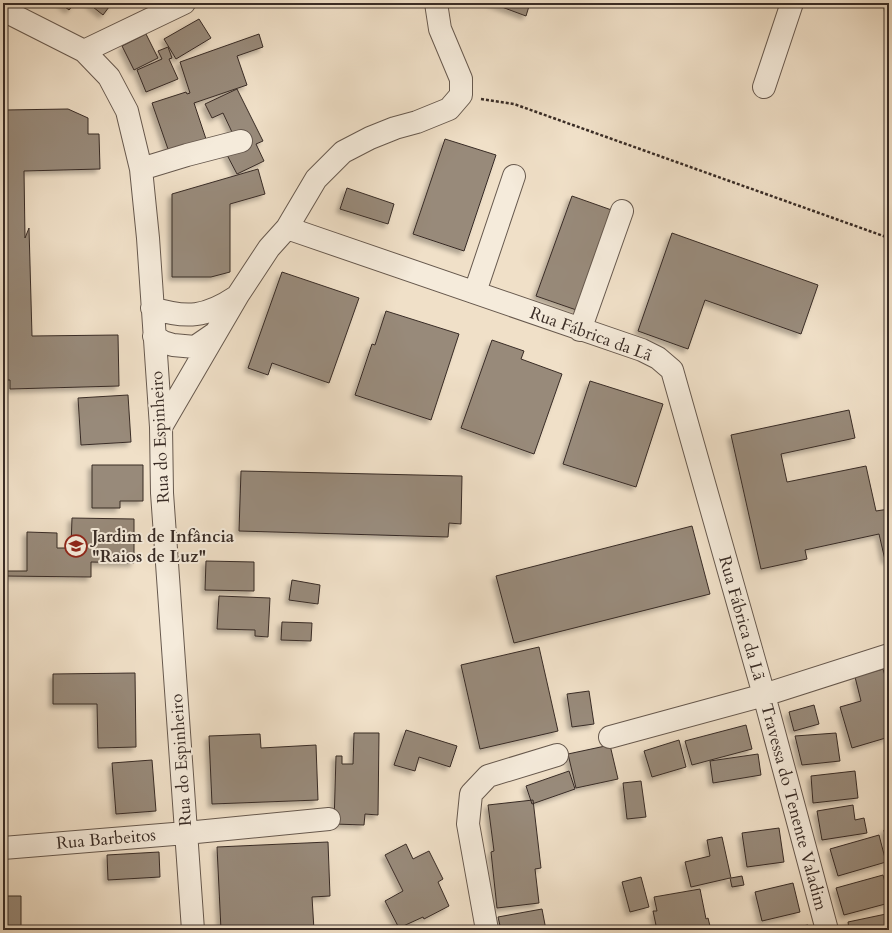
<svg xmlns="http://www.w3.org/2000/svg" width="892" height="933" viewBox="0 0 892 933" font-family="Cardo,serif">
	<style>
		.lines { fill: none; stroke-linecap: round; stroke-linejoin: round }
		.stream { stroke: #827366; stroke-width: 6 }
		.building { fill: #988a7a; stroke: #392c26; filter: url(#shadow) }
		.minor-casing { stroke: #67594e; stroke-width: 24 }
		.path { stroke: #392c26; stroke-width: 2.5; stroke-dasharray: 3 2; stroke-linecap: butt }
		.minor { stroke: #f5ebdb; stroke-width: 22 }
		.labels { text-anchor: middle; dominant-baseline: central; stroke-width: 4; stroke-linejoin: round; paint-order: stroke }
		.street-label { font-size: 17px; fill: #392c26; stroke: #f5ebdb }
		.poi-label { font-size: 17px; font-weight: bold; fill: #392c26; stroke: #f5ebdb; text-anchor: start }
	</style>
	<defs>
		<filter id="shadow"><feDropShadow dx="-3.5" dy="3.5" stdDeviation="2" flood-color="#0004"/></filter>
	</defs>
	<rect width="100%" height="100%" fill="#f0e0c8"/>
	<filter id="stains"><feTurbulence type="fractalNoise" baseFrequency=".005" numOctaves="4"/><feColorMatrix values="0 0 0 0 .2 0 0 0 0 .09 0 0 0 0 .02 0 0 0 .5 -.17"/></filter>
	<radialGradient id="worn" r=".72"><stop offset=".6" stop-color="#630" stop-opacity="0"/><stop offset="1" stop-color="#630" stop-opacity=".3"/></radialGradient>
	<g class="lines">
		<path class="stream" d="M 886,3 L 889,30"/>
	</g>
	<path class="building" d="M 60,3 L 75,3 L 69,10 Z
		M 88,3 L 112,3 L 103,15 Z
		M 491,3 L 530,3 L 526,16 Z
		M 199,19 L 211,38 L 176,59 L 164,39 Z
		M 146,34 L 158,58 L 134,70 L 122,46 Z
		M 259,34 L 263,47 L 237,56 L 247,85 L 194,103 L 206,139 L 169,152 L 152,103 L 186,92 L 187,94 L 190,93 L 180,62 Z
		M 168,47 L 172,58 L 169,59 L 178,79 L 146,92 L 137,70 L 162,59 L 158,51 Z
		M 237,89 L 263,141 L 256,144 L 264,161 L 237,174 L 226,153 L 239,147 L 223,113 L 212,118 L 205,104 Z
		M 68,109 L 88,118 L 88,134 L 99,134 L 100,169 L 24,171 L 25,238 L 29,228 L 32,336 L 118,335 L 119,386 L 10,389 L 10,380 L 3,380 L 3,114 L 5,110 Z
		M 445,139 L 496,155 L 464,251 L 413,234 Z
		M 258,169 L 265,194 L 230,204 L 230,272 L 211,277 L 172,277 L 172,194 Z
		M 347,188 L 394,204 L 388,224 L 340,209 Z
		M 572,196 L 620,213 L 585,313 L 536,296 Z
		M 672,233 L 818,285 L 801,334 L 705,300 L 688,349 L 638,331 Z
		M 282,272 L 359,298 L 329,383 L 272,363 L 268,375 L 248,368 Z
		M 386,311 L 459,334 L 431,420 L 355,395 L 372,344 L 375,345 Z
		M 492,340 L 524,351 L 521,359 L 562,374 L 534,454 L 461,428 Z
		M 590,381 L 663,404 L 636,487 L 563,464 Z
		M 128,395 L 131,442 L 81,445 L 78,398 Z
		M 849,410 L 855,438 L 781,454 L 787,482 L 866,466 L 876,511 L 889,509 L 889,560 L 885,560 L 879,534 L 805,550 L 807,559 L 761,569 L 731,435 Z
		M 92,465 L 143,465 L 143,501 L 120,501 L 120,508 L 92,508 Z
		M 241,471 L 462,476 L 461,524 L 449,523 L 448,537 L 239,531 Z
		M 72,518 L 134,519 L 134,563 L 91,562 L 91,577 L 3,576 L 3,571 L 27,571 L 27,532 L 57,533 L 57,548 L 71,548 Z
		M 692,526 L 710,594 L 514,643 L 496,576 Z
		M 206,561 L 254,562 L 254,591 L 205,590 Z
		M 292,580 L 320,585 L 318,604 L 289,600 Z
		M 219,596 L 270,598 L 268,637 L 255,636 L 255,630 L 217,629 Z
		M 282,622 L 312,623 L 311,641 L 281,640 Z
		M 539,647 L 558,731 L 480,749 L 461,665 Z
		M 883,669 L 889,689 L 889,737 L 852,748 L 840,707 L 861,701 L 855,677 Z
		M 135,673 L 136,747 L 98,748 L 97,704 L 53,704 L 53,674 Z
		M 589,691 L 594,724 L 572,727 L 567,694 Z
		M 814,705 L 819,724 L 794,731 L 789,712 Z
		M 746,725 L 752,749 L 692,765 L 685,741 Z
		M 406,730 L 457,746 L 450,767 L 419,757 L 415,771 L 394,765 Z
		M 354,733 L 379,733 L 378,815 L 365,814 L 364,825 L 334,824 L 336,756 L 342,756 L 342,764 L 353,764 Z
		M 836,733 L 840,761 L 802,765 L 795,736 Z
		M 260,734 L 261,748 L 316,745 L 318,800 L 212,804 L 209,736 Z
		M 679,740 L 686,767 L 652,777 L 644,751 Z
		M 610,745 L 618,779 L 576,788 L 568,754 Z
		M 758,754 L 761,775 L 713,783 L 710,761 Z
		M 152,760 L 156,811 L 116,814 L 112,763 Z
		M 569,771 L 575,789 L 532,804 L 526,786 Z
		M 855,771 L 858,798 L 813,803 L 811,776 Z
		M 641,781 L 646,817 L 627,819 L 623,783 Z
		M 533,800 L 541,868 L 535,869 L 539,903 L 497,908 L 491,852 L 494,851 L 488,805 Z
		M 853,805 L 855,820 L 864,818 L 867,833 L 822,840 L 817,811 Z
		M 779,828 L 784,862 L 747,867 L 742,833 Z
		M 889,829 L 889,862 L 884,830 Z
		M 879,835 L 886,862 L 838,876 L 830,849 Z
		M 722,837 L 731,878 L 742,876 L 744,885 L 732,887 L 730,878 L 691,887 L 685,862 L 710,856 L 707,840 Z
		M 328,842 L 330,896 L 312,897 L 314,930 L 221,930 L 217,847 Z
		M 406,844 L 413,859 L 429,851 L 443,879 L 438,882 L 449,906 L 424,919 L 423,917 L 399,928 L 385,901 L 403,891 L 385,855 Z
		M 159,852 L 160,877 L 108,880 L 107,855 Z
		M 883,875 L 889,897 L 889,903 L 844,915 L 836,888 Z
		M 641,877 L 649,907 L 630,912 L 622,882 Z
		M 793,883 L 800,912 L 762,921 L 755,892 Z
		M 700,889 L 706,919 L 708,918 L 711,930 L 657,930 L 653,911 L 657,911 L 654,897 Z
		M 3,896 L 21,896 L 21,930 L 3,930 Z
		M 542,909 L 546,930 L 501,930 L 498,917 Z
		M 886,914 L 889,930 L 849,930 L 848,922 Z
		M 808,925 L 809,930 L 779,930 Z"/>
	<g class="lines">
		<g class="minor-casing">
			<path id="minor" d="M 3,10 L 84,51 L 109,77 L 127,111 L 141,169 L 148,238 L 161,427 L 162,493 L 193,930
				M 84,51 L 184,3
				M 764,87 L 792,3
				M 141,169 L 187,155 L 241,141
				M 287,228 L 316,179 L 343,152 L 370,138 L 395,128 L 417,122 L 449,109 L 461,95 L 461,79 L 440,29 L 436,3
				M 475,292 L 514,176
				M 152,308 C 187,319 206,317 236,297
				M 580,330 L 622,211
				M 154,336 L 163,342 L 173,345 L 195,347 L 214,334
				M 161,427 L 238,295 L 269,248 L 287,228 L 642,350 L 658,358 L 672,370 L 764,695 L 610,737
				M 3,848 L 186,833 L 329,819
				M 487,930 L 468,824 L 471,794 L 488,776 L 557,755
				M 827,930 L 764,695 L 889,655"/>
		</g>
		<path class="path" d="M 481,99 L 514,104 L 889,238"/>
		<use href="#minor" class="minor"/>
	</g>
	<defs>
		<g id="school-ring" transform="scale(1.15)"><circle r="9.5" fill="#f5ebdb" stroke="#8f2418" stroke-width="1.5"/><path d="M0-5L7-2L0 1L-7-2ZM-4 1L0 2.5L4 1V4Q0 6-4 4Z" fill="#8f2418"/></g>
	</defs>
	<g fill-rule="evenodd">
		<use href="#school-ring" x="76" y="546"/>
	</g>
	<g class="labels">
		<g class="street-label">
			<text transform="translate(591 334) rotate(20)">Rua Fábrica da Lã</text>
			<text transform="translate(160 437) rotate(-93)">Rua do Espinheiro</text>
			<text transform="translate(742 618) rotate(74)">Rua Fábrica da Lã</text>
			<text transform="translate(181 760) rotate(-94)">Rua do Espinheiro</text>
			<text transform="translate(794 807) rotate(75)">Travessa do Tenente Valadim</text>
			<text transform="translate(106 839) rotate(-5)">Rua Barbeitos</text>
		</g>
		<g class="poi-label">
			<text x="92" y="536">Jardim de Infância<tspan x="92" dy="20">"Raios de Luz"</tspan></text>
		</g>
	</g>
	<rect width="892" height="933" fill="none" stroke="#f0e0c8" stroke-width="16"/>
	<rect x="4" y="4" width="884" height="925" fill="none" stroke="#392c26" stroke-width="2"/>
	<rect x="8" y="8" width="876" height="917" fill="none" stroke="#392c26"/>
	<rect width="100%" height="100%" filter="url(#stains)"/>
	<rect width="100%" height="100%" fill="url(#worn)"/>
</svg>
